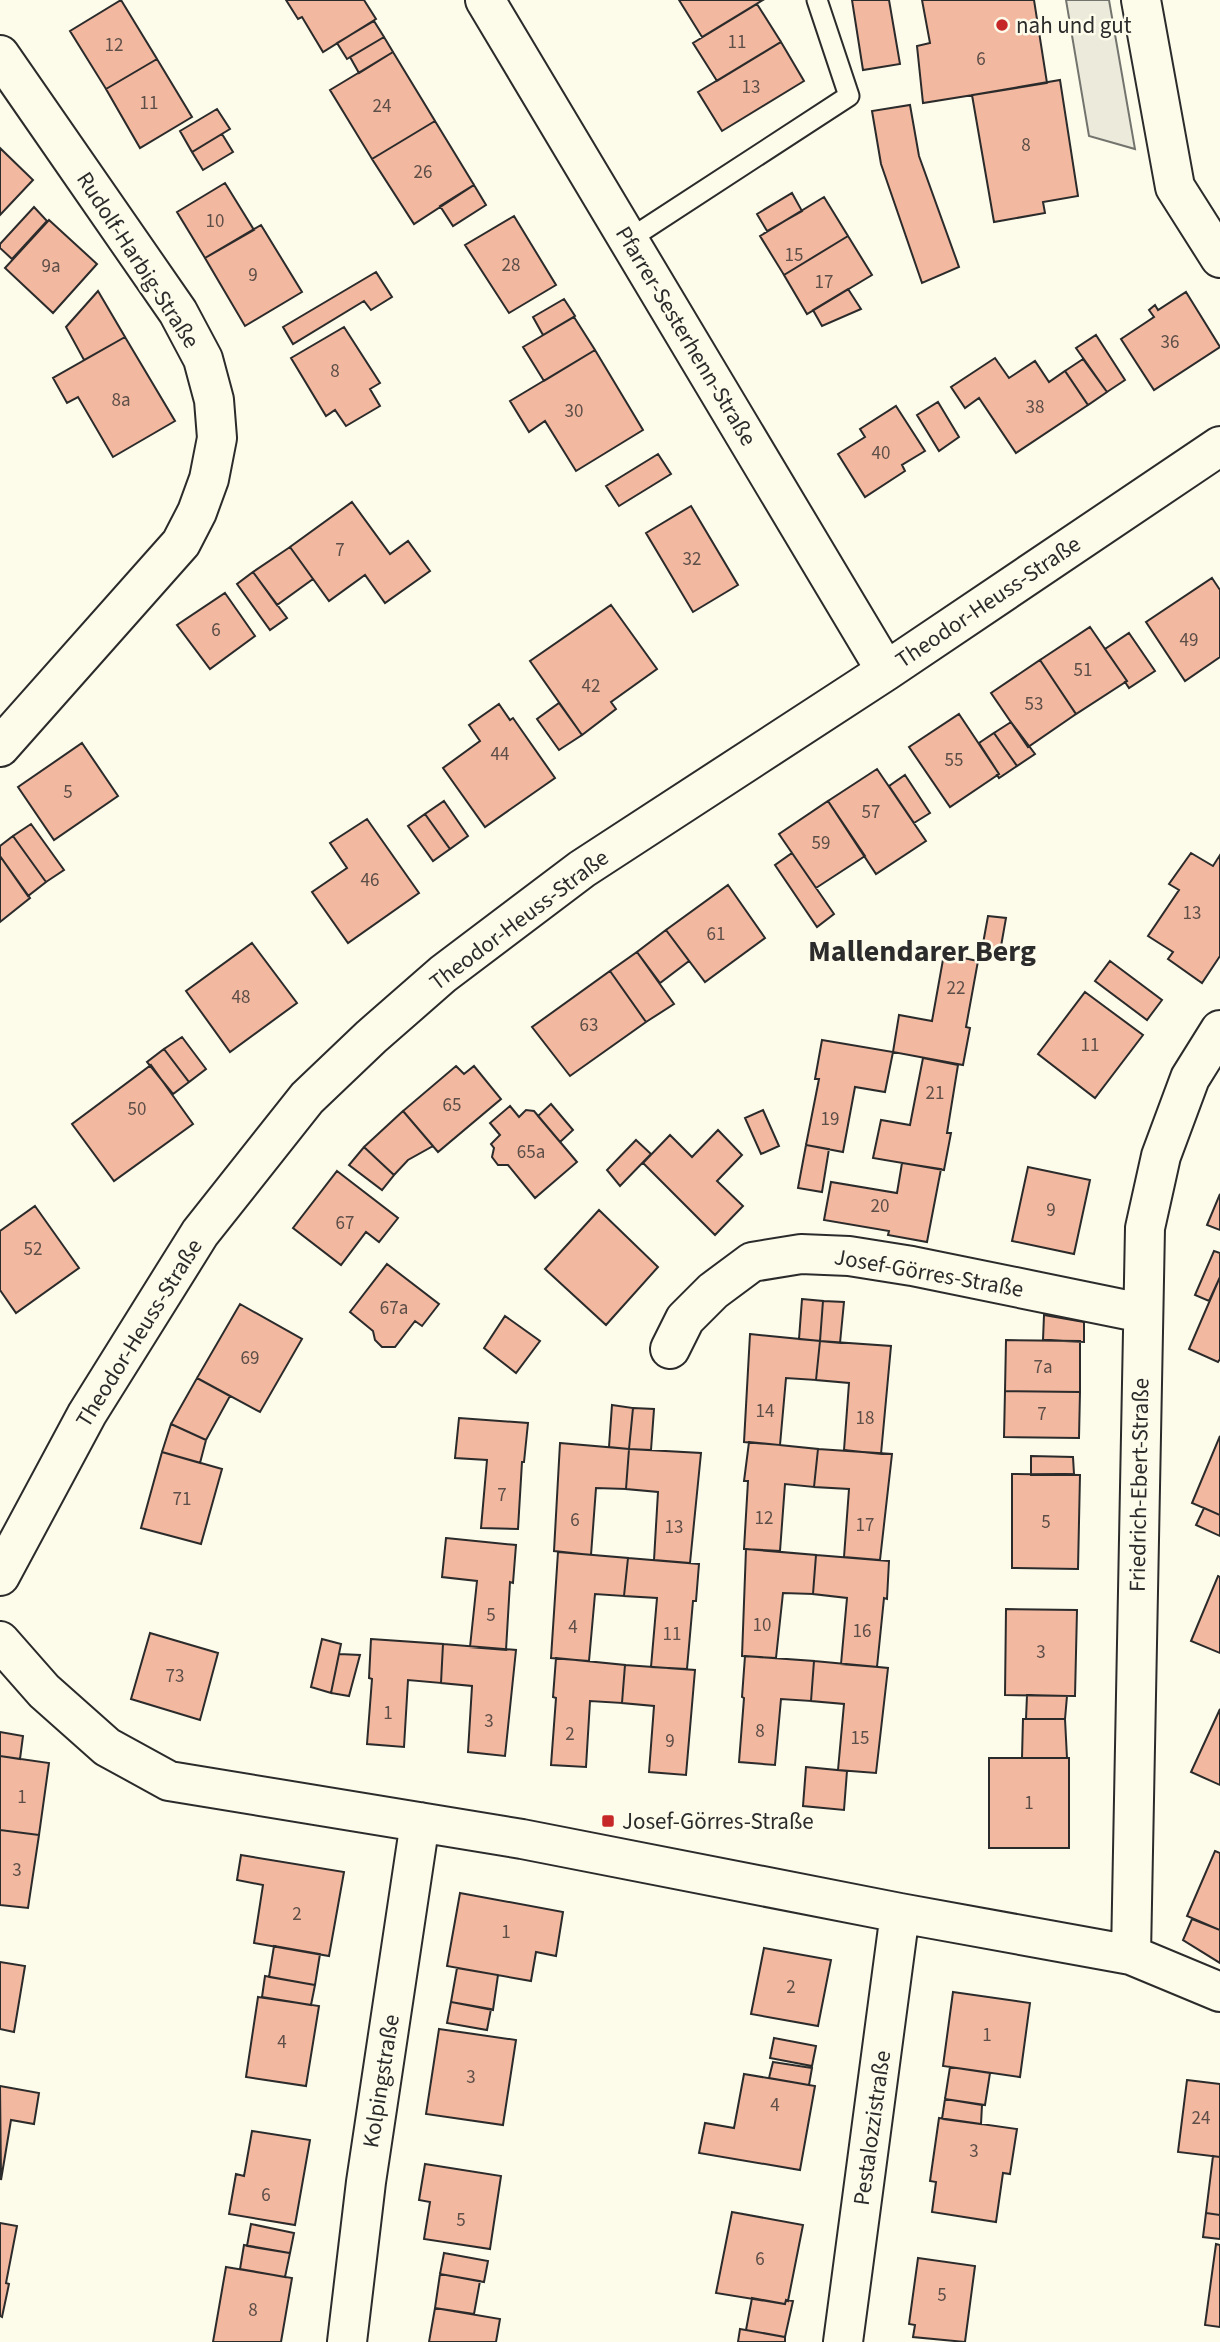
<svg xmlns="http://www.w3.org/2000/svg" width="1220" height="2342" viewBox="0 0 1220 2342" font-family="'Source Sans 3',sans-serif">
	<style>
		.parking { fill: #eceadb; stroke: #74746e; stroke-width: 2 }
		.building { fill: #f2b8a0; stroke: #2b2b2b; stroke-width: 2 }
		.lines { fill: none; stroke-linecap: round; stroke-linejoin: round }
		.lane-casing { stroke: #2b2b2b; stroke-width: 23 }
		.street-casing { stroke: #2b2b2b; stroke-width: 42 }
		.lane { stroke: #fdfbea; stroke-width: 19 }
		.street { stroke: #fdfbea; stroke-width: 38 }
		.poi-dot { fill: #c62828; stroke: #fdfbea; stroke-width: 2.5 }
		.labels { text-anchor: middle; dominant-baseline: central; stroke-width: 5; stroke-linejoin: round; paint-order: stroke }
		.number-label { font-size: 19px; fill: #5d4e48 }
		.poi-label { font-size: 23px; fill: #2b2b2b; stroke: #fdfbea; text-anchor: start }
		.street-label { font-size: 23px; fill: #2b2b2b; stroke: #fdfbea }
		.district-label { font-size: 30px; font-weight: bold; fill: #2b2b2b; stroke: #fdfbea }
	</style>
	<rect width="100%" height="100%" fill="#fdfbea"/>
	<path class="parking" d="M 1066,0 L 1109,0 L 1135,149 L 1089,136 Z"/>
	<path class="building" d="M 121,0 L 157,59 L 106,89 L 70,31 Z
		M 286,0 L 364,0 L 376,19 L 323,52 L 302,17 L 298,19 Z
		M 679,0 L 763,0 L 702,37 Z
		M 852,0 L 889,0 L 900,64 L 863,70 Z
		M 922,0 L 1034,0 L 1047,83 L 923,103 L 917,46 L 930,43 Z
		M 757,4 L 781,42 L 717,81 L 693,43 Z
		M 374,21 L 384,37 L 347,59 L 337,43 Z
		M 384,37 L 393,52 L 359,73 L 350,57 Z
		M 781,42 L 804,81 L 722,131 L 698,92 Z
		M 393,52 L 435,121 L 372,159 L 330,90 Z
		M 157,59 L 192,117 L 140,148 L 106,89 Z
		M 1060,80 L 1078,196 L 1043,202 L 1045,213 L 994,222 L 972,95 Z
		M 910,105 L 919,156 L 959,267 L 922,283 L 881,164 L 872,111 Z
		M 217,109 L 230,129 L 192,152 L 180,131 Z
		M 435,121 L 474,185 L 414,224 L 372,159 Z
		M 222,134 L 233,152 L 203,170 L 192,152 Z
		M 0,148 L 33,180 L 0,215 Z
		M 225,183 L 254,230 L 205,258 L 177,212 Z
		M 474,185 L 486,205 L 453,226 L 440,206 Z
		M 792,193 L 802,211 L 767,231 L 757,214 Z
		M 824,197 L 848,236 L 784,275 L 760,236 Z
		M 34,207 L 47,221 L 12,259 L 0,248 L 0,244 Z
		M 514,216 L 556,285 L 509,313 L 465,245 Z
		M 49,220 L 97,264 L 53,313 L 5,268 Z
		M 261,225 L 302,292 L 245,326 L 205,258 Z
		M 848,236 L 872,275 L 807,314 L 784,275 Z
		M 376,272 L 392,297 L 371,310 L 364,301 L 293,344 L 283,327 Z
		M 848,289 L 861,309 L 822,326 L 813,310 Z
		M 98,291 L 125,337 L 84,360 L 66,327 Z
		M 1186,292 L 1220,347 L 1154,390 L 1121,339 L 1154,317 L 1149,310 L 1155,305 L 1158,310 Z
		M 564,299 L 575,316 L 543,335 L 533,317 Z
		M 574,317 L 595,350 L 544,381 L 523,347 Z
		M 344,327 L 380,383 L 370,389 L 380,406 L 346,426 L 335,410 L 326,416 L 291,358 Z
		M 1096,335 L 1125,380 L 1107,392 L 1076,348 Z
		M 125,337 L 175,421 L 113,457 L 78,397 L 67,403 L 53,378 Z
		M 595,350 L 643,430 L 576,471 L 545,421 L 529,432 L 510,401 Z
		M 995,358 L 1009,378 L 1035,361 L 1049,382 L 1065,371 L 1088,405 L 1016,453 L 979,398 L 965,408 L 951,387 Z
		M 1083,359 L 1107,392 L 1088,405 L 1065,371 Z
		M 938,402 L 959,437 L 939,451 L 917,415 Z
		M 896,406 L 925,451 L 902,465 L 905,471 L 865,497 L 838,454 L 865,437 L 860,429 Z
		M 658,454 L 671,474 L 619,506 L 606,486 Z
		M 352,502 L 390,554 L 408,541 L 430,571 L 385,603 L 365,575 L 329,601 L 290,547 Z
		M 691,506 L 738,585 L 693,612 L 646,533 Z
		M 290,547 L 313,579 L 277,605 L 253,572 Z
		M 253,572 L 287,618 L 270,630 L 237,584 Z
		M 1212,578 L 1220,590 L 1220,657 L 1185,681 L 1146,622 Z
		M 225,593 L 255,636 L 210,669 L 177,625 Z
		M 611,605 L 657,669 L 611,702 L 616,709 L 582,735 L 530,661 Z
		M 1090,627 L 1127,681 L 1076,714 L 1040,660 Z
		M 1129,633 L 1155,671 L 1129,688 L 1125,682 L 1127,681 L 1105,649 Z
		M 1040,660 L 1076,714 L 1028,747 L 991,693 Z
		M 559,703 L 582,735 L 559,750 L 537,719 Z
		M 499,704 L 510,720 L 513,718 L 555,778 L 485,827 L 443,768 L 480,741 L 469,725 Z
		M 959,714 L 999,774 L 950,807 L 909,747 Z
		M 1011,722 L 1035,754 L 1017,766 L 994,733 Z
		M 994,733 L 1017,766 L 999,778 L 997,775 L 999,774 L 979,743 Z
		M 82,743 L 118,796 L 54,840 L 18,787 Z
		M 877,769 L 926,841 L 876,874 L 828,801 Z
		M 905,775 L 930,813 L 914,823 L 889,786 Z
		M 444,801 L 468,836 L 450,849 L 425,814 Z
		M 828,801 L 865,856 L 816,888 L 779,834 Z
		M 425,814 L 450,849 L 433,861 L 408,826 Z
		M 367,819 L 419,893 L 348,943 L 312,892 L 347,868 L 330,843 Z
		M 31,824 L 64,870 L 46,882 L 13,836 Z
		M 13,836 L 46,882 L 28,896 L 0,856 L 0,846 Z
		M 792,853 L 834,914 L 817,927 L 775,865 Z
		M 1191,853 L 1213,866 L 1220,855 L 1220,956 L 1202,983 L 1168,959 L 1173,952 L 1148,936 L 1179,890 L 1169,884 Z
		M 0,856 L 30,898 L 0,922 Z
		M 728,885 L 765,938 L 705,982 L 666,930 Z
		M 988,916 L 1006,918 L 1000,952 L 982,949 Z
		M 666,930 L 689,961 L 660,983 L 637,952 Z
		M 252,943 L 297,1003 L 230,1052 L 186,991 Z
		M 637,952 L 674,1004 L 646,1022 L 610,971 Z
		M 944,954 L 978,961 L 966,1027 L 970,1028 L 963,1065 L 893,1052 L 899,1015 L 932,1021 Z
		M 1110,961 L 1162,1000 L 1147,1020 L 1095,981 Z
		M 610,971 L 646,1022 L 570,1076 L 532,1027 Z
		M 1085,992 L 1143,1035 L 1095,1098 L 1038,1054 Z
		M 182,1037 L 206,1069 L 189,1082 L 164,1049 Z
		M 822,1040 L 893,1052 L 885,1092 L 855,1087 L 843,1152 L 806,1145 L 819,1079 L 815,1079 Z
		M 164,1049 L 189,1082 L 173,1094 L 147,1062 Z
		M 923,1058 L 958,1065 L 947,1133 L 951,1133 L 944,1170 L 873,1158 L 881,1120 L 910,1125 Z
		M 151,1065 L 193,1124 L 114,1181 L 72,1124 Z
		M 456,1066 L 464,1074 L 474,1066 L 501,1099 L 438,1152 L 403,1111 Z
		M 551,1104 L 573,1130 L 560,1142 L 538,1116 Z
		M 510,1106 L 519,1117 L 526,1110 L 534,1111 L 577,1162 L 535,1198 L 508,1165 L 498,1165 L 492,1157 L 494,1148 L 491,1144 L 500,1135 L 490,1123 Z
		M 763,1110 L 779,1146 L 761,1154 L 745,1118 Z
		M 403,1111 L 433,1146 L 408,1160 L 394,1175 L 364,1147 Z
		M 718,1130 L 742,1155 L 717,1181 L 743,1206 L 715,1235 L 643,1163 L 670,1135 L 692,1157 Z
		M 636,1140 L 651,1154 L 620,1186 L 607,1170 Z
		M 806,1145 L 829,1149 L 822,1192 L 798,1188 Z
		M 364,1147 L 394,1175 L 382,1190 L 349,1165 Z
		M 902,1163 L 941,1169 L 927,1242 L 888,1235 L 889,1231 L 824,1220 L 831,1182 L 897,1193 Z
		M 1028,1167 L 1090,1180 L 1074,1254 L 1012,1241 Z
		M 337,1171 L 398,1218 L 379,1242 L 366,1232 L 341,1265 L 293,1228 Z
		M 1220,1194 L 1220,1230 L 1207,1225 Z
		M 35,1206 L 79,1268 L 16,1313 L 0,1290 L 0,1231 Z
		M 599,1210 L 658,1267 L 606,1325 L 545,1269 Z
		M 1214,1251 L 1220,1253 L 1220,1277 L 1209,1301 L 1195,1295 Z
		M 387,1264 L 439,1304 L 422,1326 L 415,1321 L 395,1347 L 382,1347 L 375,1340 L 373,1331 L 350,1312 Z
		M 1220,1277 L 1220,1359 L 1218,1362 L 1189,1349 Z
		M 802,1299 L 823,1301 L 820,1341 L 799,1339 Z
		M 823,1301 L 844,1302 L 840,1343 L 820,1341 Z
		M 240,1304 L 302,1339 L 260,1412 L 197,1378 Z
		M 1044,1315 L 1084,1322 L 1084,1342 L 1043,1340 Z
		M 505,1316 L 540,1341 L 516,1373 L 484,1348 Z
		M 750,1334 L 820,1341 L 816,1380 L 786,1378 L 780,1445 L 744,1442 Z
		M 1006,1340 L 1080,1341 L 1080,1392 L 1005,1391 Z
		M 820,1341 L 891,1346 L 881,1454 L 844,1450 L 849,1383 L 816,1380 Z
		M 197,1378 L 230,1396 L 206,1440 L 171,1424 Z
		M 1005,1391 L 1080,1392 L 1079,1438 L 1004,1437 Z
		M 612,1405 L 633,1408 L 629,1449 L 609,1447 Z
		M 633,1408 L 654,1409 L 651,1450 L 629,1449 Z
		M 459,1418 L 528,1423 L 524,1462 L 522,1462 L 518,1529 L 481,1528 L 487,1460 L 455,1458 Z
		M 171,1424 L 206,1440 L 200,1463 L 162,1452 Z
		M 1220,1436 L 1220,1515 L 1192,1503 Z
		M 749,1442 L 818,1449 L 814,1487 L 785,1484 L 780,1551 L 744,1549 L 748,1481 L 744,1481 Z
		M 560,1443 L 629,1449 L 626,1489 L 596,1488 L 591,1555 L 554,1551 Z
		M 629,1449 L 701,1453 L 690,1563 L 654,1560 L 658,1492 L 626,1489 Z
		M 818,1449 L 892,1454 L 880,1560 L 844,1557 L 849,1489 L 814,1487 Z
		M 162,1452 L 222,1469 L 201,1544 L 141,1528 Z
		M 1031,1456 L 1073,1457 L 1074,1474 L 1031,1475 Z
		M 1012,1474 L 1080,1475 L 1078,1569 L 1012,1568 Z
		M 1204,1508 L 1220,1515 L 1220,1536 L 1196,1525 Z
		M 446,1538 L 516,1545 L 513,1583 L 510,1582 L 506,1650 L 470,1647 L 477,1581 L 442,1577 Z
		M 746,1549 L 816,1555 L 813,1594 L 783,1593 L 776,1658 L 742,1656 Z
		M 558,1552 L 628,1558 L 624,1596 L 595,1594 L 589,1661 L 551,1658 Z
		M 816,1555 L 889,1561 L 887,1599 L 884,1598 L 877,1667 L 841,1664 L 847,1598 L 813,1594 Z
		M 628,1558 L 699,1564 L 696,1601 L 693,1601 L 687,1669 L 651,1667 L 657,1598 L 624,1596 Z
		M 1218,1576 L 1220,1577 L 1220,1653 L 1191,1641 Z
		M 1006,1609 L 1077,1610 L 1075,1696 L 1005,1695 Z
		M 150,1633 L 218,1653 L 200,1720 L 131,1699 Z
		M 322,1639 L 341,1644 L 331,1693 L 311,1687 Z
		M 371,1639 L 443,1644 L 441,1683 L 408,1680 L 404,1747 L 367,1744 L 372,1679 L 369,1678 Z
		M 443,1644 L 516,1650 L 505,1756 L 468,1752 L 472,1686 L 441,1683 Z
		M 339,1654 L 360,1655 L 349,1696 L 331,1693 Z
		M 745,1656 L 814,1661 L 811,1701 L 781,1699 L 775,1765 L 739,1762 L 744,1698 L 742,1697 Z
		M 556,1658 L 625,1665 L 622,1703 L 590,1701 L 586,1767 L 551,1765 L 556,1698 L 553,1697 Z
		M 814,1661 L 888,1668 L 876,1773 L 838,1770 L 844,1704 L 811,1701 Z
		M 625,1665 L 695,1670 L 686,1775 L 649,1772 L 654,1706 L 622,1703 Z
		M 1027,1695 L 1067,1696 L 1065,1719 L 1026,1719 Z
		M 1220,1709 L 1220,1785 L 1191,1772 Z
		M 1023,1719 L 1065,1719 L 1067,1758 L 1022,1758 Z
		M 0,1732 L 23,1736 L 20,1759 L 0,1756 Z
		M 0,1756 L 49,1763 L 39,1835 L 0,1830 Z
		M 989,1758 L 1069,1758 L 1069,1848 L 989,1848 Z
		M 806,1767 L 847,1771 L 844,1810 L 803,1806 Z
		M 0,1830 L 39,1835 L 28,1908 L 0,1905 Z
		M 1215,1851 L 1220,1853 L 1220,1930 L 1187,1916 Z
		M 241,1855 L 344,1872 L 329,1956 L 254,1943 L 263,1885 L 237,1880 Z
		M 460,1893 L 563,1912 L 556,1956 L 536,1952 L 531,1981 L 447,1966 Z
		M 1192,1919 L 1220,1930 L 1220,1963 L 1183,1940 Z
		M 274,1946 L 320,1954 L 315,1985 L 269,1977 Z
		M 764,1948 L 831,1960 L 818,2026 L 751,2014 Z
		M 0,1962 L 25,1966 L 14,2032 L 0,2029 Z
		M 457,1968 L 498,1975 L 493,2010 L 451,2002 Z
		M 265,1976 L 315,1985 L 311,2005 L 262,1997 Z
		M 953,1992 L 1030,2003 L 1020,2077 L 943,2066 Z
		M 258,1997 L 319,2006 L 306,2086 L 246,2077 Z
		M 451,2002 L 491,2009 L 487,2030 L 447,2023 Z
		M 439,2029 L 516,2040 L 503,2125 L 426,2114 Z
		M 774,2038 L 816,2046 L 812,2066 L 770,2058 Z
		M 773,2062 L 812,2068 L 809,2085 L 769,2078 Z
		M 950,2067 L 990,2073 L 985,2105 L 945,2099 Z
		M 744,2074 L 815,2086 L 800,2170 L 699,2153 L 705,2123 L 734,2128 Z
		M 1187,2080 L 1220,2084 L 1220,2157 L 1178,2152 Z
		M 0,2086 L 39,2093 L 34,2124 L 11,2120 L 1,2180 Z
		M 945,2099 L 982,2105 L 981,2124 L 942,2119 Z
		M 939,2118 L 1017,2129 L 1010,2174 L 1003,2173 L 996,2222 L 932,2212 L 936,2182 L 930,2181 Z
		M 252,2131 L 310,2140 L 295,2225 L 229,2214 L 236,2174 L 244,2176 Z
		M 1213,2156 L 1220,2157 L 1220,2215 L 1206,2213 Z
		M 425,2164 L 501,2176 L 490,2249 L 424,2239 L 430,2202 L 419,2200 Z
		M 732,2212 L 803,2225 L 788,2301 L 786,2300 L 785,2304 L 716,2293 Z
		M 1206,2213 L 1220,2215 L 1220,2239 L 1203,2237 Z
		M 0,2223 L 17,2226 L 6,2283 L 9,2284 L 2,2317 L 0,2316 Z
		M 251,2224 L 294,2233 L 290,2253 L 247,2246 Z
		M 1216,2244 L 1220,2245 L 1220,2327 L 1205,2325 Z
		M 244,2245 L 290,2253 L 285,2277 L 240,2269 Z
		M 444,2253 L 488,2261 L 484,2282 L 440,2274 Z
		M 918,2258 L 975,2266 L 965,2342 L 913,2337 L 915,2325 L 909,2324 Z
		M 226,2267 L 292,2278 L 281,2342 L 213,2342 Z
		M 440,2274 L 480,2281 L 474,2314 L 435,2308 Z
		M 752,2298 L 785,2304 L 786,2300 L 793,2301 L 785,2337 L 746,2330 Z
		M 435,2308 L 500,2319 L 496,2342 L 429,2342 Z
		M 740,2329 L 785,2337 L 785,2342 L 738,2342 Z"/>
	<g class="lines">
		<g class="lane-casing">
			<path id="lane" d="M 628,240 L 849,96 L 817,0"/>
		</g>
		<g class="street-casing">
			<path id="street" d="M 485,0 L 886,671
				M 1141,0 L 1175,187 L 1220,258
				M 0,55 L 178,312 L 203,359 L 214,400 L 217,438 L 209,479 L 197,512 L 181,543 L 0,747
				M 670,1349 L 685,1319 L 713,1291 L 752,1262 L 801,1254 L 849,1256 L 912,1266 L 1142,1313
				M 0,1576 L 87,1414 L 200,1233 L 307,1098 L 371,1037 L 443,974 L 582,869 L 886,671 L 1220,446
				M 0,1641 L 44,1691 L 107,1747 L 169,1781 L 522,1839 L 900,1913 L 1131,1955 L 1220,1992
				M 1131,1955 L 1145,1228 L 1161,1156 L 1190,1078 L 1220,1030
				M 347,2342 L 366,2182 L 420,1822
				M 843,2342 L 900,1913"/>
		</g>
		<use href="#lane" class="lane"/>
		<use href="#street" class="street"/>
	</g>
	<g class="poi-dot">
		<circle cx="1002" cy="25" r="7"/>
		<rect x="601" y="1814" width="14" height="14" rx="3.5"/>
	</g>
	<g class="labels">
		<g class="number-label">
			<text x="737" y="42">11</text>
			<text x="114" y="45">12</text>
			<text x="981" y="59">6</text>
			<text x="751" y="87">13</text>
			<text x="149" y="103">11</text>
			<text x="382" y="106">24</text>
			<text x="1026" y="145">8</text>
			<text x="423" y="172">26</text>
			<text x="215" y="221">10</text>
			<text x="794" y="255">15</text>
			<text x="511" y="265">28</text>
			<text x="51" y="266">9a</text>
			<text x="253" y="275">9</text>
			<text x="824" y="282">17</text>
			<text x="1170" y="342">36</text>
			<text x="335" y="371">8</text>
			<text x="121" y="400">8a</text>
			<text x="1035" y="407">38</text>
			<text x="574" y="411">30</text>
			<text x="881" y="453">40</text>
			<text x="340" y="550">7</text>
			<text x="692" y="559">32</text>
			<text x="216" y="630">6</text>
			<text x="1189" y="640">49</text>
			<text x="1083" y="670">51</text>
			<text x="591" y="686">42</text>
			<text x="1034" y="704">53</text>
			<text x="500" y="754">44</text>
			<text x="954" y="760">55</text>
			<text x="68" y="792">5</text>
			<text x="871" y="812">57</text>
			<text x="821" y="843">59</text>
			<text x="370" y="880">46</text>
			<text x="1192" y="913">13</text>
			<text x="716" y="934">61</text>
			<text x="956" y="988">22</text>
			<text x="241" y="997">48</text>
			<text x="589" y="1025">63</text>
			<text x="1090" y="1045">11</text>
			<text x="935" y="1093">21</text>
			<text x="452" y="1105">65</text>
			<text x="137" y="1109">50</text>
			<text x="830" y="1119">19</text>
			<text x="531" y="1152">65a</text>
			<text x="880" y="1206">20</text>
			<text x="1051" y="1210">9</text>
			<text x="345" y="1223">67</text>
			<text x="33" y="1249">52</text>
			<text x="394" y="1308">67a</text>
			<text x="250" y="1358">69</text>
			<text x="1043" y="1367">7a</text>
			<text x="765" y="1411">14</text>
			<text x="1042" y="1414">7</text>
			<text x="865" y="1418">18</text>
			<text x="502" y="1495">7</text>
			<text x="182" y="1499">71</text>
			<text x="764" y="1518">12</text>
			<text x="575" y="1520">6</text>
			<text x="1046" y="1522">5</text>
			<text x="865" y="1525">17</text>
			<text x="674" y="1527">13</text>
			<text x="491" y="1615">5</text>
			<text x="762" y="1625">10</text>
			<text x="573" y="1627">4</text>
			<text x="862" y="1631">16</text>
			<text x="672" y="1634">11</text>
			<text x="1041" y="1652">3</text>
			<text x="175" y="1676">73</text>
			<text x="388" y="1713">1</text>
			<text x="489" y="1721">3</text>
			<text x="760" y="1731">8</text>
			<text x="570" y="1734">2</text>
			<text x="860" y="1738">15</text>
			<text x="670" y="1741">9</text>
			<text x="22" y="1797">1</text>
			<text x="1029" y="1803">1</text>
			<text x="17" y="1870">3</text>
			<text x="297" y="1914">2</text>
			<text x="506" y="1932">1</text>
			<text x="791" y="1987">2</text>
			<text x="987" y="2035">1</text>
			<text x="282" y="2042">4</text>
			<text x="471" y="2077">3</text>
			<text x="775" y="2105">4</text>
			<text x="1201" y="2118">24</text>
			<text x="974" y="2151">3</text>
			<text x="266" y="2195">6</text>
			<text x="461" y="2220">5</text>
			<text x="760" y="2259">6</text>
			<text x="942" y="2295">5</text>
			<text x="253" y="2310">8</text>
		</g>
		<g class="poi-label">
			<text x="1016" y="25">nah und gut</text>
			<text x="622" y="1821">Josef-Görres-Straße</text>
		</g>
		<g class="street-label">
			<text transform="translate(138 260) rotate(57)">Rudolf-Harbig-Straße</text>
			<text transform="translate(686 336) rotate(59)">Pfarrer-Sesterhenn-Straße</text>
			<text transform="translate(988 602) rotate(-34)">Theodor-Heuss-Straße</text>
			<text transform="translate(519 920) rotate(-37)">Theodor-Heuss-Straße</text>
			<text transform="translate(929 1273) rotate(10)">Josef-Görres-Straße</text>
			<text transform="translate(139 1333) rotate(-58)">Theodor-Heuss-Straße</text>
			<text transform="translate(1139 1485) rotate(-89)">Friedrich-Ebert-Straße</text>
			<text transform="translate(381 2081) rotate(-81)">Kolpingstraße</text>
			<text transform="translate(872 2128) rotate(-82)">Pestalozzistraße</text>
		</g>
		<g class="district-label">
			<text x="922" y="951">Mallendarer Berg</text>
		</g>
	</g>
</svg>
